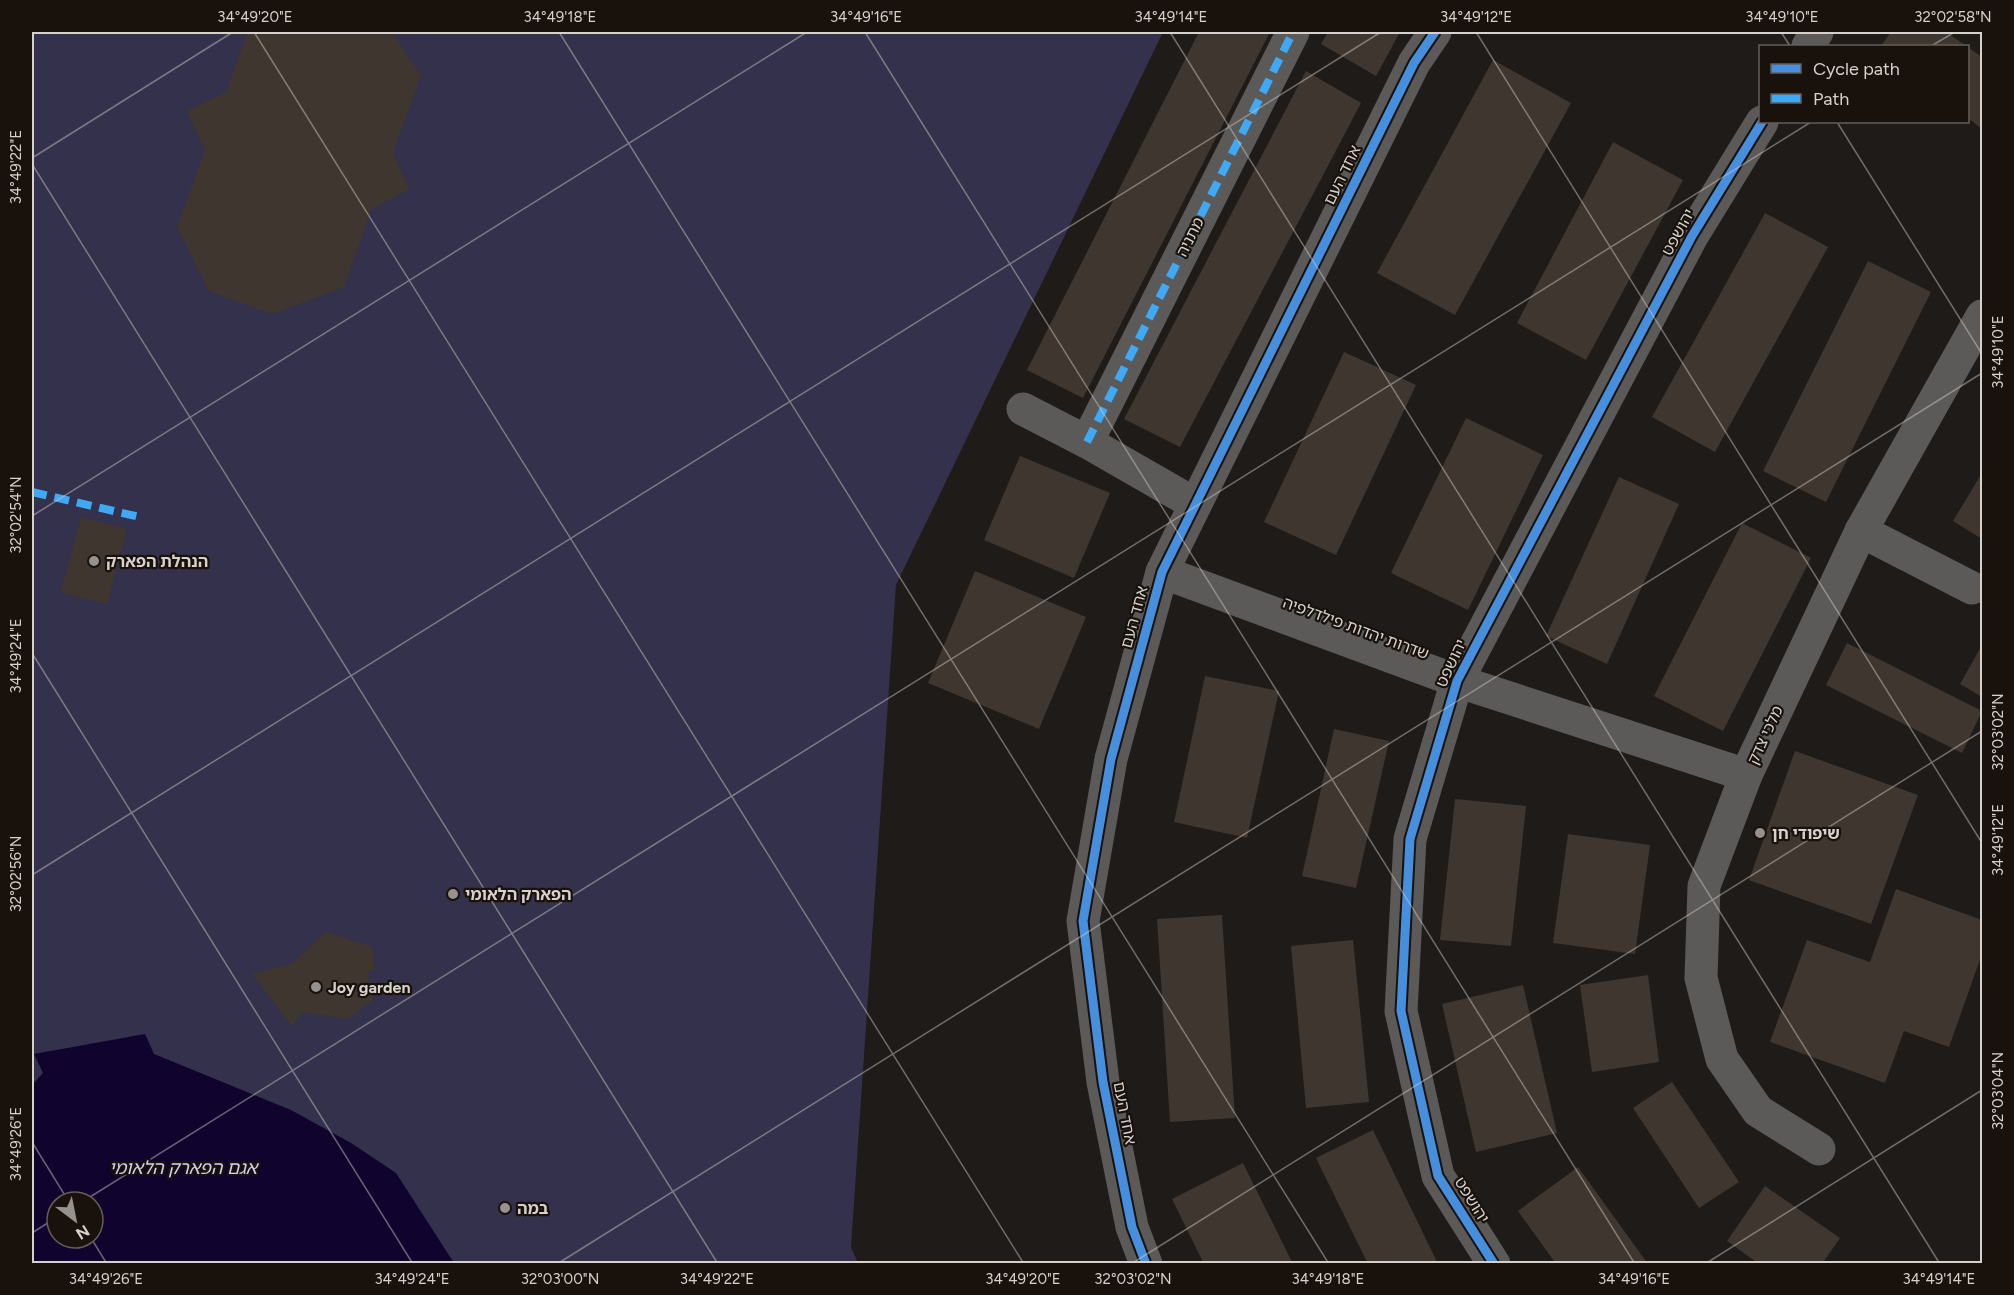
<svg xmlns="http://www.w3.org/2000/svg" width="2014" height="1295" font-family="Figtree,'Noto Sans Hebrew',sans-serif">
  <rect width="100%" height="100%" fill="#1e1b18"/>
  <path fill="#33314b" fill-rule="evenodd" d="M32,32H1163L896,585L851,1247L858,1263H32ZM57,1202H93V1238H57Z"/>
  <path fill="#10042f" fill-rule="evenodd" d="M145,1034L154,1054L291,1110L351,1143L396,1173L454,1263H32V1085L43,1073L34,1054ZM57,1202H93V1238H57Z"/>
  <g fill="#3f372f">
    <path d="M248,32H392L421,75L393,153L409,189L371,210L344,287L272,314L209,291L177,227L205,150L187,111L226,92Z"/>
    <path d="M1199,32H1270L1083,398L1027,370Z"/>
    <path d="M1328,32H1400L1376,76L1321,44Z"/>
    <path d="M1891,32H1946L1982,57V129L1968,118V46H1881Z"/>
    <path d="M1493,60L1571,103L1455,315L1377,273Z"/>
    <path d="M1306,71L1361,103L1180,447L1124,419Z"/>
    <path d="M1613,142L1683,180L1586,360L1517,323Z"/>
    <path d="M1765,213L1828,247L1715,452L1652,417Z"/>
    <path d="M1868,261L1931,292L1826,502L1763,471Z"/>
    <path d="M1344,352L1416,385L1336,555L1264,522Z"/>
    <path d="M1466,418L1543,455L1468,610L1391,573Z"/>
    <path d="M1020,456L1110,493L1074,578L984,540Z"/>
    <path d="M1982,473V539L1953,521Z"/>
    <path d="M1619,477L1679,504L1607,664L1546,636Z"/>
    <path d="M81,517L127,529L107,604L61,592Z"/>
    <path d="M1742,523L1811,558L1723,731L1654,696Z"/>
    <path d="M975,571L1086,617L1039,729L928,683Z"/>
    <path d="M1847,643L1982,711L1962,753L1826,685Z"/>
    <path d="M1982,645V697L1960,684Z"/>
    <path d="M1205,676L1279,691L1247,838L1174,822Z"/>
    <path d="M1334,729L1389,741L1356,888L1302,876Z"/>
    <path d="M1795,751L1918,795L1871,924L1749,880Z"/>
    <path d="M1455,799L1526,806L1511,946L1440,940Z"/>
    <path d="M1568,834L1650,845L1635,954L1553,943Z"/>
    <path d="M1896,889L1982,920V954L1949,1047L1904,1031L1885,1083L1770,1042L1807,940L1870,962Z"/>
    <path d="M1222,915L1235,1118L1170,1122L1157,919Z"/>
    <path d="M326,932L372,947L375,970L367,972L373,1000L348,1019L303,1012L292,1026L252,974L293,963Z"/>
    <path d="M1353,940L1369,1102L1306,1108L1291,946Z"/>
    <path d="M1648,975L1659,1062L1592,1072L1580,985Z"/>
    <path d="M1523,985L1557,1133L1476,1152L1442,1004Z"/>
    <path d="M1672,1082L1739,1182L1699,1208L1633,1108Z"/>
    <path d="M1373,1130L1438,1264H1368L1316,1158Z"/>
    <path d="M1243,1163L1293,1264H1204L1172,1199Z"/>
    <path d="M1578,1167L1648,1264H1556L1518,1211Z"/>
    <path d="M1765,1186L1840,1238L1822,1264H1759L1727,1241Z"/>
  </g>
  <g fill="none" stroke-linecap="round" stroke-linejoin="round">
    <g stroke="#5b5a59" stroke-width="33">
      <path d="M1808,46L1817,32"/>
      <path d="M1023,409L1087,442L1195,504"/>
      <path d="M1087,442L1293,32"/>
      <path d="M1861,531L1972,588"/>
      <path d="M1162,572L1457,681L1746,775"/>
      <path d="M1819,1149L1758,1111L1722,1059L1701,978L1704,886L1746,775L1861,531L1982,316"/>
      <path d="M1146,1264L1132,1227L1103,1082L1083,921L1111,759L1162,572L1414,63L1435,32"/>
      <path d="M1494,1264L1438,1176L1401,1011L1410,839L1457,681L1692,236L1762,122"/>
    </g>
    <g stroke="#3fa9f5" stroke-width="8" stroke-dasharray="15 8" stroke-linecap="butt">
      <path d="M1087,442L1293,32"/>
      <path d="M32,492L144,518"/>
    </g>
    <g stroke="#19110b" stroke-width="13">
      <g id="cycleway">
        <path d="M1146,1264L1132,1227L1103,1082L1083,921L1111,759L1162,572L1414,63L1435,32"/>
        <path d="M1494,1264L1438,1176L1401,1011L1410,839L1457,681L1692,236L1762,122"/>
      </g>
    </g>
    <use href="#cycleway" stroke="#468fdf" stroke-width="9"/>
  </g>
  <path fill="none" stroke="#d6d1cc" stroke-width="1.5" stroke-opacity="0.45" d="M254,32L1024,1264M559,32L1329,1264M865,32L1635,1264M1170,32L1940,1264M1476,32L1982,843M1781,32L1790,46M1931,46L1955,32M1837,122L1982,354M32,158L233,32M32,164L718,1264M32,516L807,32M32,653L413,1264M32,875L1381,32M32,1142L69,1202M82,1202L1811,122M32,1233L57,1217M91,1238L107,1264M557,1264L1982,373M1131,1264L1982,731M1705,1264L1982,1090"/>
  <g fill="#96918d" stroke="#19110b" stroke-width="2">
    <circle cx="94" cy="561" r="6"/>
    <circle cx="1760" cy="833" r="6"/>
    <circle cx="453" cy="894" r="6"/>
    <circle cx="316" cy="987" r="6"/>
    <circle cx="505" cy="1208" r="6"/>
  </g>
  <g text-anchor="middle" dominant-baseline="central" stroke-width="4.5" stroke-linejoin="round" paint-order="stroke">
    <g font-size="16" fill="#d6d1cc" stroke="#19110b">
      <text transform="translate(1342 175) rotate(-64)">אחד העם</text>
      <text transform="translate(1678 232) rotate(-61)">יהושפט</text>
      <text transform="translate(1190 237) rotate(-63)">מתניה</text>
      <text transform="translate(1134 617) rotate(-75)">אחד העם</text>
      <text transform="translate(1356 628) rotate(20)">שדרות יהדות פילדלפיה</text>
      <text transform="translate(1451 663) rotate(-65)">יהושפט</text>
      <text transform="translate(1765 735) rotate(-65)">מלכי צדק</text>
      <text transform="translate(1125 1113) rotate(79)">אחד העם</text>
      <text transform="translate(1472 1200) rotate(58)">יהושפט</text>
    </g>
    <g font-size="16" font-weight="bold" fill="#d6d1cc" stroke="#19110b" text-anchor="start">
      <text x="106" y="561">הנהלת הפארק</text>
      <text x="1772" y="833">שיפודי חן</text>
      <text x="465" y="894">הפארק הלאומי</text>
      <text x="328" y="987">Joy garden</text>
      <text x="517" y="1208">במה</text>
    </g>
    <g font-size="18" font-style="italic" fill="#d1d0f3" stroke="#19110b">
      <text x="183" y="1168">אגם הפארק הלאומי</text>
    </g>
  </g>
  <rect width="2014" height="1295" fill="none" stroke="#19110b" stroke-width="66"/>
  <rect x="1759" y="45" width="210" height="78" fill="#19110b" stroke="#655e58" stroke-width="1.5"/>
  <rect x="1771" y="64" width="30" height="9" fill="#468fdf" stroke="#655e58" stroke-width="1.5"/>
  <text x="1813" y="75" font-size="18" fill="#d6d1cc">Cycle path</text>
  <rect x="1771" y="94" width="30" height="9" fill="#3fa9f5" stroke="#655e58" stroke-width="1.5"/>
  <text x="1813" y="105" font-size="18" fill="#d6d1cc">Path</text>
  <g transform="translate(75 1220) rotate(148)"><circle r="28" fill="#19110b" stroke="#655e58" stroke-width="1.5"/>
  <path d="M0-4.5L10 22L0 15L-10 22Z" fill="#96918d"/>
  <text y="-9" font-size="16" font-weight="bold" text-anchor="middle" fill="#d6d1cc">N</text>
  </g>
  <rect x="33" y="33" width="1948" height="1229" fill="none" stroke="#d6d1cc" stroke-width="2"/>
  <g font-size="15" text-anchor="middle" fill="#d6d1cc">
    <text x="255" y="22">34°49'20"E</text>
    <text x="560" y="22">34°49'18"E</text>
    <text x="866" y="22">34°49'16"E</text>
    <text x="1171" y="22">34°49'14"E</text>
    <text x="1476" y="22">34°49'12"E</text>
    <text x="1782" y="22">34°49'10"E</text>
    <text x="1953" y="22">32°02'58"N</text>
    <text transform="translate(16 167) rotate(-90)" y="5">34°49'22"E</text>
    <text transform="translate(1998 352) rotate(-90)" y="5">34°49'10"E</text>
    <text transform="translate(16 515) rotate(-90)" y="5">32°02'54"N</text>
    <text transform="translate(16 656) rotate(-90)" y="5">34°49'24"E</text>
    <text transform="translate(1998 732) rotate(-90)" y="5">32°03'02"N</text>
    <text transform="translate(1998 840) rotate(-90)" y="5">34°49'12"E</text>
    <text transform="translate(16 874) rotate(-90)" y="5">32°02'56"N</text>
    <text transform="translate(1998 1091) rotate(-90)" y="5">32°03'04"N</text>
    <text transform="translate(16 1144) rotate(-90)" y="5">34°49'26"E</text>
    <text x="106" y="1284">34°49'26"E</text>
    <text x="412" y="1284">34°49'24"E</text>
    <text x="560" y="1284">32°03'00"N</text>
    <text x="717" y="1284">34°49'22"E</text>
    <text x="1023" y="1284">34°49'20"E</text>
    <text x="1133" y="1284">32°03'02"N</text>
    <text x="1328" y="1284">34°49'18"E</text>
    <text x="1634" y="1284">34°49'16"E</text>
    <text x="1939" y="1284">34°49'14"E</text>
  </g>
</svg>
